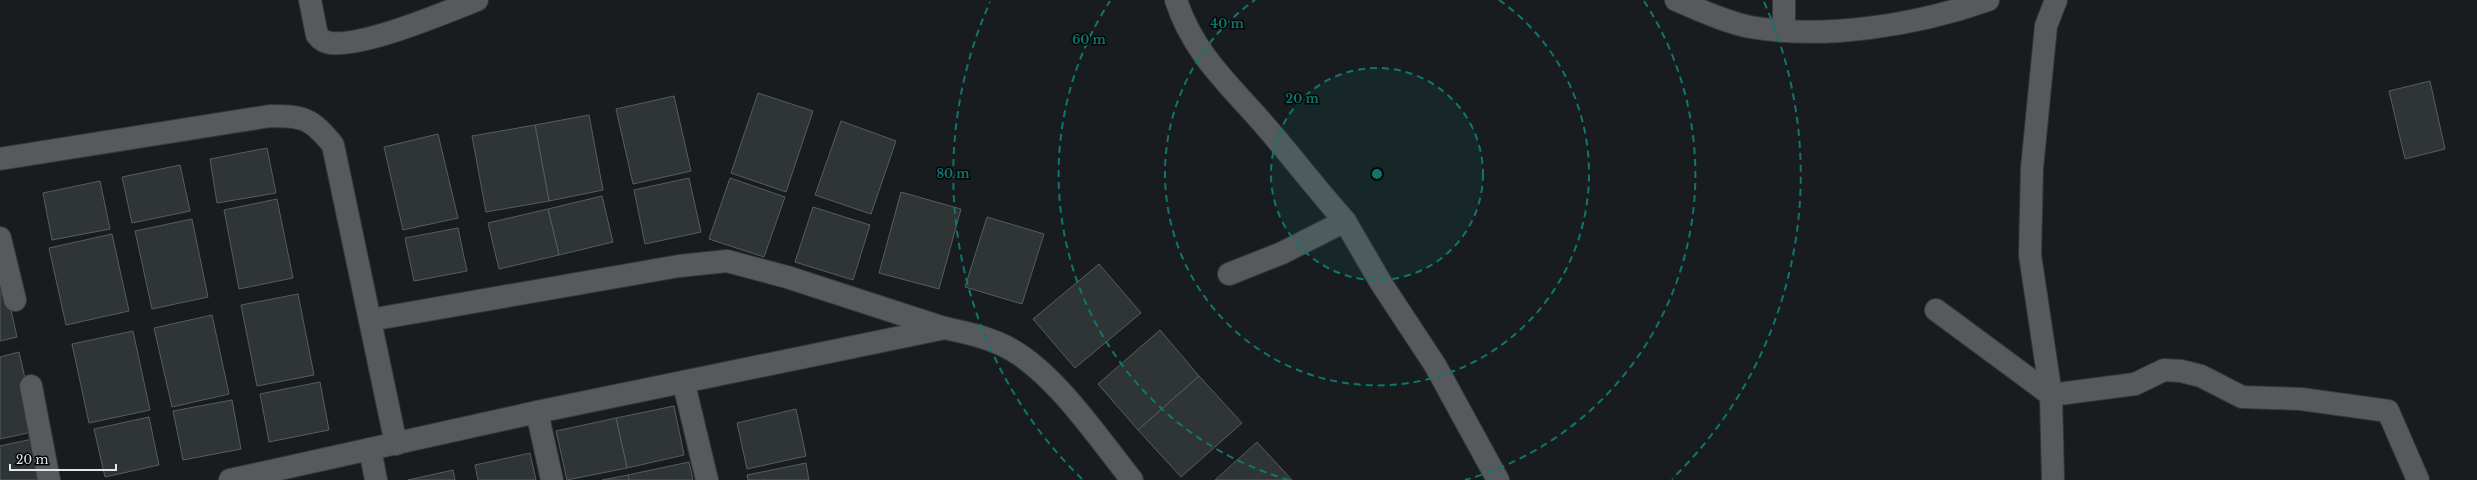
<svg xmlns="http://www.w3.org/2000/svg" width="2477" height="480" font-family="'Libre Baskerville',serif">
  <rect width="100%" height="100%" fill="#181c1e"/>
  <g fill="#2f3435" stroke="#575c5d">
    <path d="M2430,81L2445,149L2405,159L2389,91Z"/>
    <path d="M758,93L813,111L786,192L731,173Z"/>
    <path d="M674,96L691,171L633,184L616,109Z"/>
    <path d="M589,115L603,190L549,201L535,125Z"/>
    <path d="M841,121L896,141L871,214L815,195Z"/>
    <path d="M535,125L549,201L486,212L472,136Z"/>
    <path d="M438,134L458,218L403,230L384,147Z"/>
    <path d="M267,148L276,193L217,203L210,159Z"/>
    <path d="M180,165L190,211L132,223L122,177Z"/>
    <path d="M689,178L701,232L645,244L634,190Z"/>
    <path d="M730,178L785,197L764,257L709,239Z"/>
    <path d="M100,181L110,229L52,240L43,193Z"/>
    <path d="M901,192L961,209L939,289L879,273Z"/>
    <path d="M602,196L613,242L559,255L548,209Z"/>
    <path d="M277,199L293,278L239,289L224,210Z"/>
    <path d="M813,207L870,225L853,280L795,262Z"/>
    <path d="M548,209L559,255L499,269L488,223Z"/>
    <path d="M987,217L1044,234L1022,304L965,287Z"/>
    <path d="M192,219L208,297L152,309L135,231Z"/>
    <path d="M458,228L467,271L414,281L405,238Z"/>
    <path d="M112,234L129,311L66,325L49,248Z"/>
    <path d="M0,260L17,337L0,341Z"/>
    <path d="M1099,264L1141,313L1075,368L1033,319Z"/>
    <path d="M298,294L314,375L257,386L241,305Z"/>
    <path d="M212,315L229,394L172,407L154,328Z"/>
    <path d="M1160,330L1199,376L1138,430L1098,384Z"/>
    <path d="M133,331L150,410L89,423L72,344Z"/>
    <path d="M19,352L37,431L0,439V357Z"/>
    <path d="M1199,376L1242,423L1181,477L1138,430Z"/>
    <path d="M320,382L329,430L269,442L260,394Z"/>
    <path d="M232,400L241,449L183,460L173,411Z"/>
    <path d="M674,406L684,455L627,468L616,418Z"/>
    <path d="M796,409L806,456L747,469L737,423Z"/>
    <path d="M149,417L159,465L105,477L94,429Z"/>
    <path d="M616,418L627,468L567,480L556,431Z"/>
    <path d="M37,438L46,480H0V446Z"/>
    <path d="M1257,442L1292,480H1215Z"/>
    <path d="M530,453L536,480H478L475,465Z"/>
    <path d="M689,462L693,480H629L628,475Z"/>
    <path d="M806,463L809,480H748L747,475Z"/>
    <path d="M453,470L455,480H408Z"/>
    <path d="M628,475L629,480H602Z"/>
  </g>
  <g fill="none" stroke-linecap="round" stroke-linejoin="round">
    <g stroke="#36383a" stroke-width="24">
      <g id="minor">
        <path d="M310,0L317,35C320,39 324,42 330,43C364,47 444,13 477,0"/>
        <path d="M1176,0C1193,54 1231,86 1267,128C1293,158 1318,191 1345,221"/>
        <path d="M1676,0C1700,10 1725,22 1750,27C1825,40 1917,25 1988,0"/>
        <path d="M1784,31V0"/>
        <path d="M0,159L270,116C304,116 311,118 333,145L396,444"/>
        <path d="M0,238L15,300"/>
        <path d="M1229,274L1282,253L1345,221L1381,283L1435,365L1498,480"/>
        <path d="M1936,310L2051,395"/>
        <path d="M370,320L679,266L727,261L787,277L944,328"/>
        <path d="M684,384L707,480"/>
        <path d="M31,386L49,480"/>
        <path d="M2051,395L2030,255L2032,168L2046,26L2056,0"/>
        <path d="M537,412L552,480"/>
        <path d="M370,449L376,480"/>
        <path d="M230,480L537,412L945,328C968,333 992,338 1012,350C1057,376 1099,439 1132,480"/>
        <path d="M2053,480L2051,395L2135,384L2164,370L2181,371L2201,376L2242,397L2301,399L2388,411L2418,480"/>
      </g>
    </g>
    <use href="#minor" stroke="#565a5d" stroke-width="22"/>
  </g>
  <circle cx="1377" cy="174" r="106" fill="#0f766e" fill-opacity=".12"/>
  <g fill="none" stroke="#0f766e" stroke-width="2" stroke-dasharray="7 5">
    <circle cx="1377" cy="174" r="106"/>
    <path d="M1499 0A212 212 0 1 1 1255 0"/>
    <path d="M1289 480A318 318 0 0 1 1110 1M1644 1A318 318 0 0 1 1465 480"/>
    <path d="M1082 479A424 424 0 0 1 990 2M1764 2A424 424 0 0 1 1672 479"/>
  </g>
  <circle cx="1377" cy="174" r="6" fill="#0f766e" stroke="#050607" stroke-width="2"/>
  <g font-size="12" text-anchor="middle" font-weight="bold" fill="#0f766e" stroke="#050607" stroke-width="3" stroke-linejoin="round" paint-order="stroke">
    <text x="1227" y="28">40 m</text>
    <text x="1089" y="44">60 m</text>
    <text x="1302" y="103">20 m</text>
    <text x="953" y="178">80 m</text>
  </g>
  <path d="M10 464v6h106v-6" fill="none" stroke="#e5e8e9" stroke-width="2"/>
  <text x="16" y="464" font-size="12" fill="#e5e8e9" stroke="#050607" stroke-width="3" paint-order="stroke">20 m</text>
</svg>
